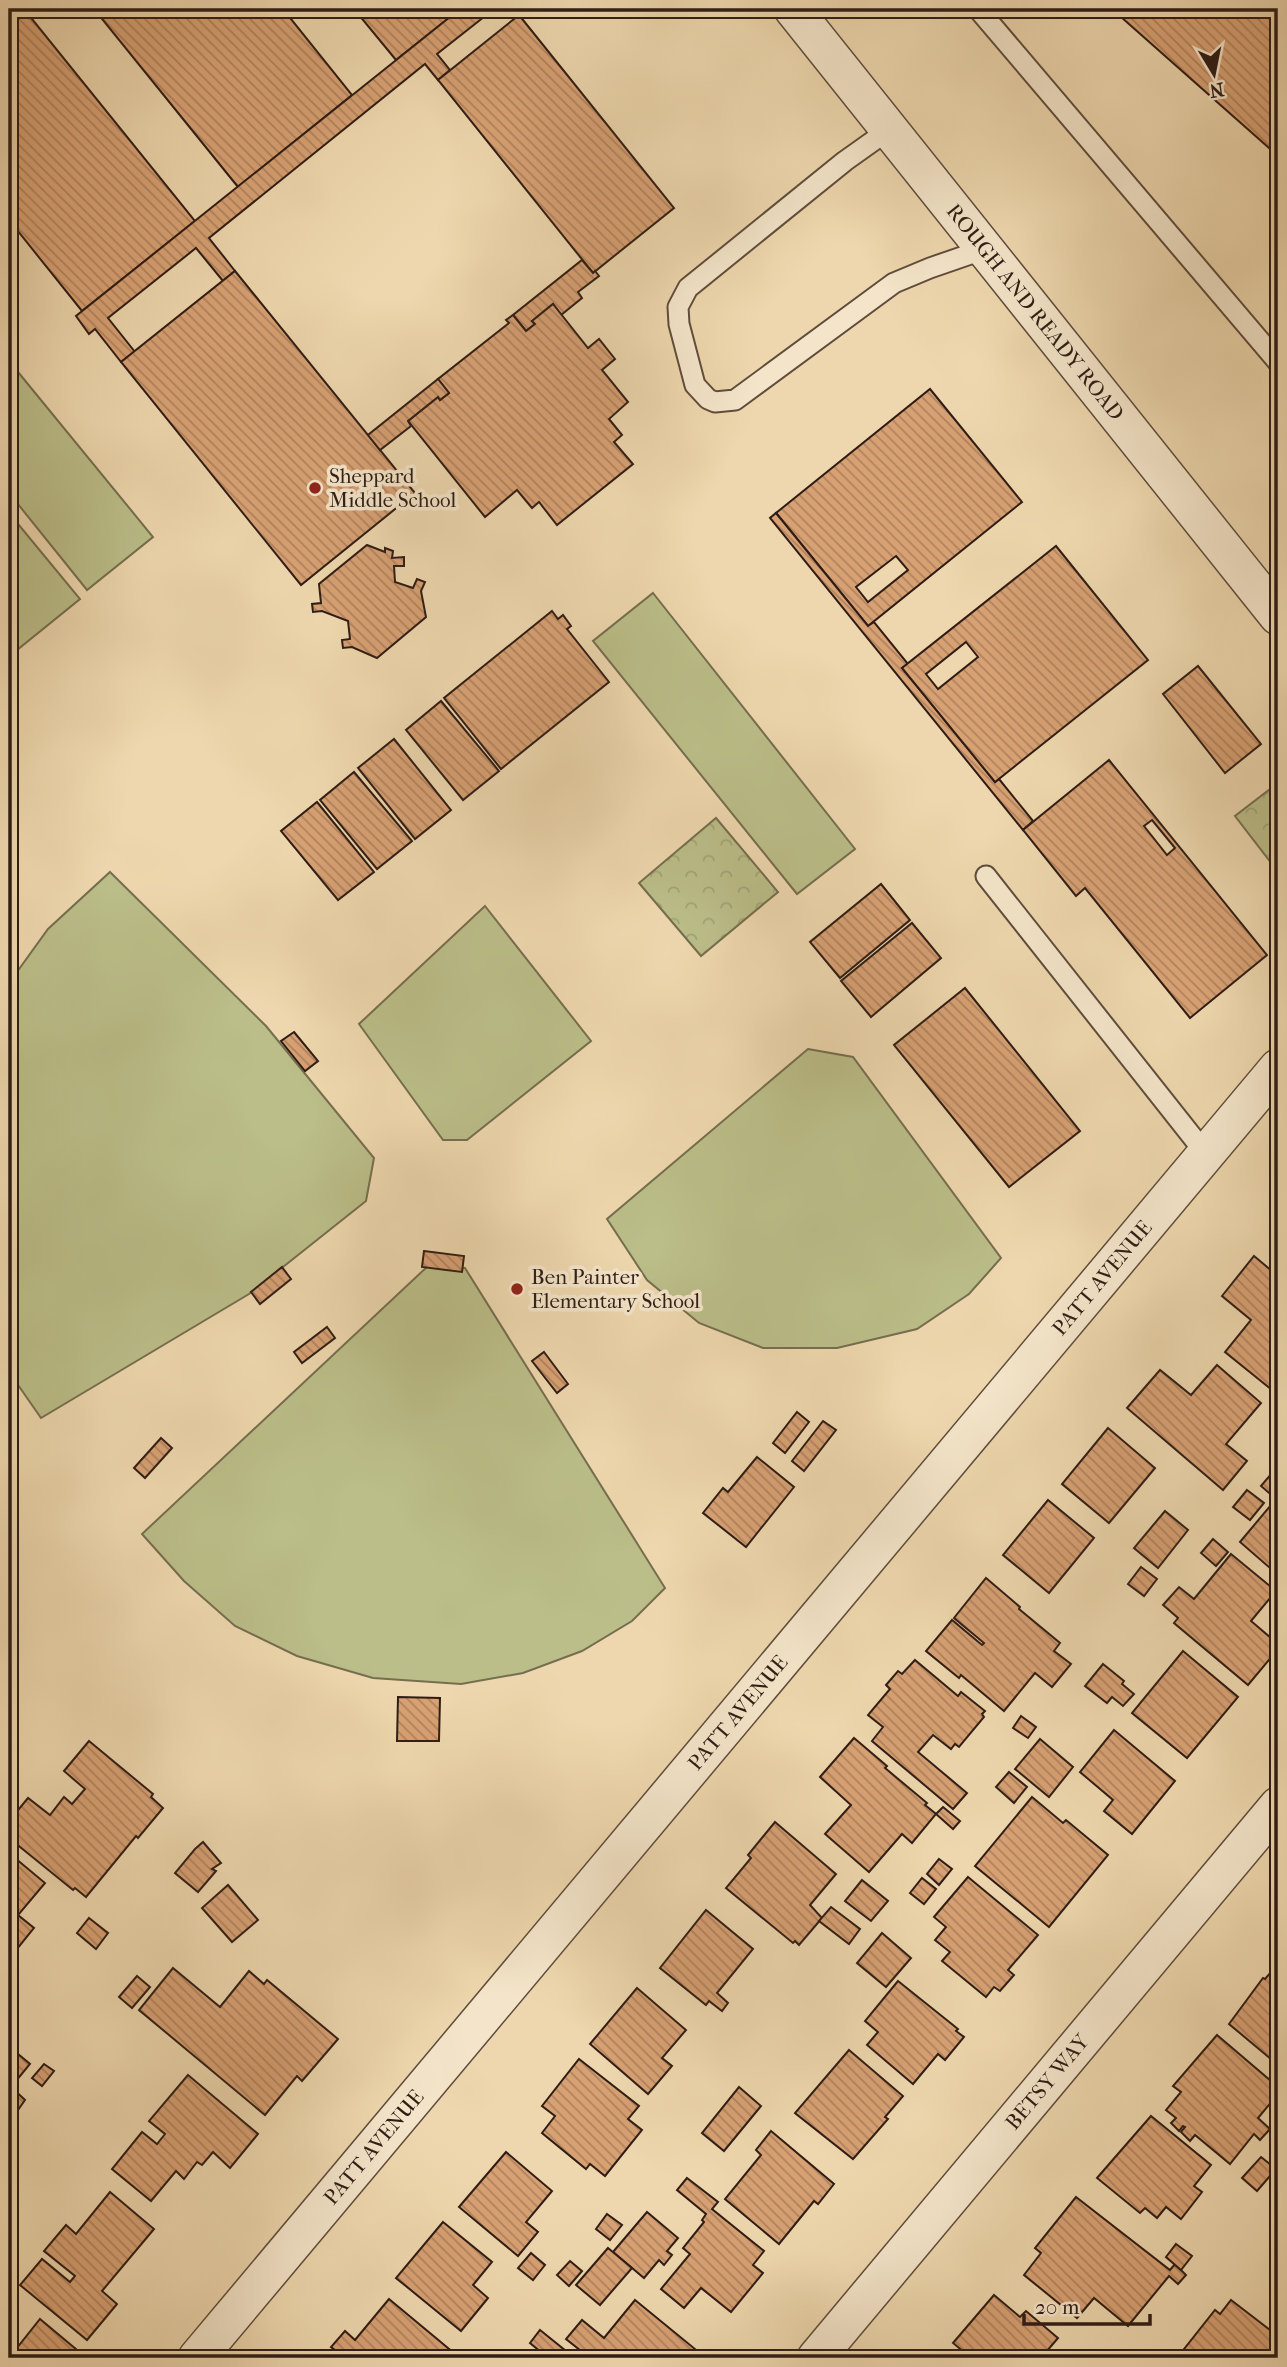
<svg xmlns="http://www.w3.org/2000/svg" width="1287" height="2367" font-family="'IM FELL French Canon',serif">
  <defs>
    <pattern id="park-crowns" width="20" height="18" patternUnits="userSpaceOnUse" patternTransform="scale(1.75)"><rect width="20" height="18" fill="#bbbe89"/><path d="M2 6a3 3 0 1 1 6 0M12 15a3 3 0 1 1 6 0" fill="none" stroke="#a1a375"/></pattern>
    <pattern id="building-back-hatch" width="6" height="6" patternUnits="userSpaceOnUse" patternTransform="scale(1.75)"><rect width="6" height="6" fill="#d8a174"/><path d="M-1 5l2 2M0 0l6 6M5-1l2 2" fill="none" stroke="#b0835e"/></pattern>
  </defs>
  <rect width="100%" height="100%" fill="#eed7ae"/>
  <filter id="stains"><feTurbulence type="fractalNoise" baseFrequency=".00286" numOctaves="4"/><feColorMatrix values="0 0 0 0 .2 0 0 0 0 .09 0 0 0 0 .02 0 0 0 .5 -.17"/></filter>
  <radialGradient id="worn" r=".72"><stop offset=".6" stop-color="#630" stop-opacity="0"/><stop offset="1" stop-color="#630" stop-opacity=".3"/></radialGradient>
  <g fill="url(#park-crowns)" stroke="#756e4f" stroke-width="2">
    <path d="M1278,783V872L1235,816Z"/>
    <path d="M716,818L778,892L701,956L639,883Z"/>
  </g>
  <g fill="#bbbe89" stroke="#756e4f" stroke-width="2">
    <path d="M9,361L153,537L87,590L9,493Z"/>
    <path d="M9,513L80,599L17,650L9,640Z"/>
    <path d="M653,593L855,849L797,894L593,641Z"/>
    <path d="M110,872L266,1026L374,1158L366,1201L249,1294L41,1418L9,1372V983L48,929Z"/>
    <path d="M485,906L591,1041L467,1140H443L359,1024Z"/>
    <path d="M808,1049L853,1057L1001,1258L969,1294L917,1329L837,1348H763L699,1323L647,1280L607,1219Z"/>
    <path d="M429,1265L465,1268L665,1588L632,1621L582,1651L523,1673L461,1684L373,1678L297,1656L235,1626L184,1581L142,1534Z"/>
  </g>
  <g fill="url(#building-back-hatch)" stroke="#2f1d15" stroke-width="2" fill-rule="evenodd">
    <path d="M9,9H24L195,221L82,311L9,220Z"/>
    <path d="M94,9H283L352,95L238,187Z"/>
    <path d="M354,9H460L396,60Z"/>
    <path d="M460,9H494L437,54L450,70L438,80L425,64L209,238L235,271L223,281L196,248L108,318L135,352L121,362L95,329L89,334L76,316Z"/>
    <path d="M1112,9H1278V156Z"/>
    <path d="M519,15L674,208L593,273L438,80Z"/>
    <path d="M582,260L593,273L595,271L599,276L578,292L582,298L561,315L553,304L532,321L535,324L526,331L513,315Z"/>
    <path d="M235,271L415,493L301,585L121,362Z"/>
    <path d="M553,304L588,348L599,339L615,359L602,370L628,402L609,419L622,435L614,442L633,464L557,525L539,502L532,508L517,490L485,517L408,421L438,397L440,400L449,393L438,379L509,323L506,320L513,315L526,331L535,324L532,321Z"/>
    <path d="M438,379L449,393L440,400L438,397L408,421L411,426L380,450L368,435Z"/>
    <path d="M930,389L1022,502L868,626L776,513ZM896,556L908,570L868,602L856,587Z"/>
    <path d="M776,513L868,626L874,622L908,664L902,668L995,782L999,779L1033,821L1023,830L770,518Z"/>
    <path d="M367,545L385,552V548L393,551L392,558L404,557V566H394L395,582L413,588L417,579L425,582L421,591L426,617L377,658L352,647L343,648L342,640L350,639L348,621L322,611L313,612L312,604L321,603L319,584Z"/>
    <path d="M1056,546L1148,660L995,782L902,668ZM966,642L978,657L938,689L926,674Z"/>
    <path d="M552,611L558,619L563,615L571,626L567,629L609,682L501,769L444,698Z"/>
    <path d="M1198,666L1261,744L1225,773L1163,694Z"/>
    <path d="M441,701L499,771L463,800L406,730Z"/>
    <path d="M394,739L451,810L415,839L358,768Z"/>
    <path d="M1109,760L1267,955L1190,1018L1085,888L1076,896L1023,830ZM1152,820L1175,848L1167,855L1144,826Z"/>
    <path d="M354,772L412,841L377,869L320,800Z"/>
    <path d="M317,802L374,872L338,900L281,831Z"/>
    <path d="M881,884L910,920L840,978L810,942Z"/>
    <path d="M912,923L941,958L871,1017L841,981Z"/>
    <path d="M965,988L1080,1131L1009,1187L894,1045Z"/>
    <path d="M294,1032L318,1061L305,1071L281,1041Z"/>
    <path d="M424,1251L464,1256L462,1272L422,1267Z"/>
    <path d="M1254,1256L1278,1276V1382L1272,1390L1225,1352L1251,1320L1222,1296Z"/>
    <path d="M282,1267L291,1279L260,1304L251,1292Z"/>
    <path d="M327,1327L335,1338L302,1363L294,1352Z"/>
    <path d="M544,1352L568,1384L557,1393L532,1361Z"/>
    <path d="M1217,1365L1261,1403L1226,1444L1247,1461L1223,1490L1127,1408L1160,1370L1191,1395Z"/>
    <path d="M797,1412L809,1422L785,1453L773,1443Z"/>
    <path d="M823,1421L836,1430L804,1471L792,1461Z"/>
    <path d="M1108,1428L1155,1468L1109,1523L1062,1484Z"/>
    <path d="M161,1438L172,1448L145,1478L134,1468Z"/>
    <path d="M757,1457L794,1487L746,1547L703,1513L723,1488L728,1492Z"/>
    <path d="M1278,1466V1575L1240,1542L1276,1499L1261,1486Z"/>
    <path d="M1247,1490L1264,1503L1250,1520L1233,1507Z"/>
    <path d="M1048,1500L1094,1538L1049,1593L1003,1555Z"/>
    <path d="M1165,1511L1188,1530L1158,1568L1134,1548Z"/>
    <path d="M1213,1539L1228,1552L1216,1566L1201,1553Z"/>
    <path d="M1231,1554L1276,1591L1251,1621L1278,1644V1649L1248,1685L1174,1623L1178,1618L1163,1605L1179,1587L1194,1599Z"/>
    <path d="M1141,1567L1157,1579L1144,1596L1128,1584Z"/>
    <path d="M986,1578L1020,1607L1019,1609L1060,1643L1054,1651L1071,1664L1052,1687L1035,1673L1004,1711L961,1675L959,1678L926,1651L952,1620L982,1645L984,1643L954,1618Z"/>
    <path d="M1183,1651L1238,1697L1187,1758L1132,1713Z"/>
    <path d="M915,1660L958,1696L961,1692L985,1711L982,1714L984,1717L959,1747L955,1744L951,1749L933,1735L918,1752L967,1793L953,1809L872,1741L883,1727L868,1715L890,1689L886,1685L898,1671L902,1674Z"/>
    <path d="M1103,1664L1124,1681L1122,1684L1134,1694L1123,1706L1112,1697L1107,1703L1085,1686Z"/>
    <path d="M398,1697L440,1698L439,1741H397Z"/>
    <path d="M1021,1716L1036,1727L1028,1738L1013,1728Z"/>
    <path d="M1114,1730L1175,1781L1132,1834L1104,1811L1113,1800L1080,1772Z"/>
    <path d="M854,1738L887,1766L885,1768L927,1803L925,1805L936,1814L912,1843L902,1834L869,1872L825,1834L851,1805L820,1777Z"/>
    <path d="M1040,1739L1073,1767L1049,1797L1015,1769Z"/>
    <path d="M89,1741L153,1794L151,1797L163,1808L138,1838L136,1836L86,1897L75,1888L73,1890L9,1838V1821L28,1798L50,1815L64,1797L72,1804L85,1789L64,1771Z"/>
    <path d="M1009,1772L1027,1787L1014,1803L996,1787Z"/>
    <path d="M1032,1797L1063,1823L1066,1820L1108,1855L1049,1927L975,1866Z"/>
    <path d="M943,1807L960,1821L953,1829L936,1814Z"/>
    <path d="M775,1822L836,1874L810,1905L822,1918L799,1945L795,1941L793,1943L726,1888L751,1858L748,1855Z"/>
    <path d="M203,1842L221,1863L212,1869L216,1871L198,1892L175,1873L195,1849Z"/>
    <path d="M9,1853L45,1883L18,1915L34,1928L9,1959Z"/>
    <path d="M939,1859L952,1869L939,1885L927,1874Z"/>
    <path d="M968,1877L1038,1935L1008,1970L1014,1975L1000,1991L994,1987L986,1997L942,1961L950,1952L935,1940L946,1927L934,1917Z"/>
    <path d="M922,1878L936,1889L924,1904L910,1893Z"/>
    <path d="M862,1880L888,1901L871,1921L845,1901Z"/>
    <path d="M228,1885L258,1920L232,1942L202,1908Z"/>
    <path d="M831,1907L860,1929L849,1944L819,1921Z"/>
    <path d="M706,1910L753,1949L717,1993L728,2003L722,2011L709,2001L706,2005L660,1968Z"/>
    <path d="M89,1918L108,1933L96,1949L77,1933Z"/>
    <path d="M882,1933L911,1958L886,1987L857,1963Z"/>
    <path d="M1278,1964V2065L1229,2024L1263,1978L1265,1979Z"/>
    <path d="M173,1968L220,2007L249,1971L264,1984L267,1980L338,2039L302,2081L297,2076L265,2115L139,2010Z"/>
    <path d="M137,1976L150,1987L132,2008L119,1997Z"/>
    <path d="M898,1981L958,2029L956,2031L964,2037L945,2060L938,2054L913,2084L867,2045L878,2032L865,2021Z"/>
    <path d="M637,1988L686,2030L662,2058L672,2066L648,2094L590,2044Z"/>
    <path d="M1217,2035L1278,2087V2094L1258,2118L1270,2129L1260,2140L1254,2134L1230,2164L1195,2135L1190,2141L1181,2132L1185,2127L1183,2126L1179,2131L1171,2123L1176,2118L1166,2110L1181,2092L1173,2086Z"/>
    <path d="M12,2049L30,2064L11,2087L25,2100L9,2123V2053Z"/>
    <path d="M849,2050L903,2096L885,2117L888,2119L853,2159L795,2113Z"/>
    <path d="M579,2059L639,2106L628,2119L642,2130L605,2176L590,2164L586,2169L542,2133L555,2116L542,2106Z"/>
    <path d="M44,2064L54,2071L42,2086L32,2078Z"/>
    <path d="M188,2075L258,2134L230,2168L213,2152L202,2165L197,2162L184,2179L176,2171L151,2201L112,2169L142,2132L157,2144L165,2134L149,2121Z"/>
    <path d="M739,2087L761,2106L724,2151L702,2133Z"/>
    <path d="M1151,2116L1211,2165L1194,2186L1202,2192L1181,2219L1166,2207L1157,2218L1145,2208L1140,2213L1097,2178Z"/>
    <path d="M771,2131L834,2184L818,2204L814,2201L779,2244L725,2199L761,2155L756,2150Z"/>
    <path d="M506,2152L552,2191L526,2222L538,2232L518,2256L459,2207Z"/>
    <path d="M1261,2157L1276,2169L1257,2191L1242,2178Z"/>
    <path d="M687,2178L718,2202L712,2209L764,2251L753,2265L763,2273L731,2312L701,2288L684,2308L661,2289L690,2254L683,2248L704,2222L702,2220L706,2214L677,2190Z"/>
    <path d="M110,2192L154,2229L102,2291L117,2304L87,2340L20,2285L42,2259L70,2282L75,2276L44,2251L66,2225L76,2234Z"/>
    <path d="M1076,2197L1170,2270L1175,2264L1186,2275L1178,2284L1169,2276L1128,2326L1094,2298L1077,2318L1024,2275L1041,2253L1035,2248Z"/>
    <path d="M647,2212L678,2238L667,2251L672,2255L664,2265L659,2260L644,2278L613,2252Z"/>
    <path d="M607,2214L622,2225L610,2240L596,2229Z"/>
    <path d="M443,2222L492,2262L473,2285L488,2298L461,2331L396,2278Z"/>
    <path d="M1176,2244L1192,2256L1181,2270L1166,2257Z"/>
    <path d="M608,2248L632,2268L600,2305L576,2285Z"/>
    <path d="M531,2253L545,2265L533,2280L518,2268Z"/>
    <path d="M570,2261L582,2271L569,2286L557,2275Z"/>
    <path d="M994,2295L1020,2317L1026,2311L1058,2338L1041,2358H971L953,2343Z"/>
    <path d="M389,2299L460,2358H463H337L340,2354L331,2347L345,2331L355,2340Z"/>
    <path d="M635,2300L695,2349L687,2358H590L566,2339L582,2320L604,2338Z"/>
    <path d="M1231,2300L1278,2336V2358H1177L1215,2310L1220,2314Z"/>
    <path d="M40,2319L77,2350L71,2358H9Z"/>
    <path d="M540,2330L566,2351L561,2358H546L547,2357L530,2343Z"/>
  </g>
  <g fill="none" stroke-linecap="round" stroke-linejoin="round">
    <g stroke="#5f4c3b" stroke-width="23">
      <g id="lane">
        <path d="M978,9L1278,362"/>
        <path d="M890,129L845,161L688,288L678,307L679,324L695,385L708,399L715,402L735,400L894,283L930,268L985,249"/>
        <path d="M986,876L1206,1154"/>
      </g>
    </g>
    <g stroke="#5f4c3b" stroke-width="40">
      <g id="street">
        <path id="s1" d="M793,9L1278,616"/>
        <path id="s2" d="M197,2358L1278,1068"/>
        <path id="s3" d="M816,2358L1278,1806"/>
      </g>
    </g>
    <use href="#lane" stroke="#f4e5ca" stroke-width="19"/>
    <use href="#street" stroke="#f4e5ca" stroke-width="37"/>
  </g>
  <g fill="#8f2418" stroke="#f4e5ca" stroke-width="2.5">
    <circle cx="315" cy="488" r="7"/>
    <circle cx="517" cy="1289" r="7"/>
  </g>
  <g text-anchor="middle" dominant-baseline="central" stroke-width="7" stroke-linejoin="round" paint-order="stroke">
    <g font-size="21" fill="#2f1d15" stroke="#f4e5ca">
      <text stroke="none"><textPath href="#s1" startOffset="388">ROUGH AND READY ROAD</textPath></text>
      <text stroke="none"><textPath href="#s2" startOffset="1409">PATT AVENUE</textPath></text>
      <text stroke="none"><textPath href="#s2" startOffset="842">PATT AVENUE</textPath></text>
      <text stroke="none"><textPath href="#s3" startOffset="360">BETSY WAY</textPath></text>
      <text stroke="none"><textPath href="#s2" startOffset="275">PATT AVENUE</textPath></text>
    </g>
    <g font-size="21" fill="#2f1d15" stroke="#f4e5ca" text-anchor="start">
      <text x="329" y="476">Sheppard<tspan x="329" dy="24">Middle School</tspan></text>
      <text x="531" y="1277">Ben Painter<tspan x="531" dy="24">Elementary School</tspan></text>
    </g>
  </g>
  <rect width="1287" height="2367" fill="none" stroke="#eed7ae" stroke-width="35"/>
  <rect x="10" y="10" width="1266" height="2346" fill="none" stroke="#2f1d15" stroke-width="3.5"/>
  <rect x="18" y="18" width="1252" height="2332" fill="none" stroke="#2f1d15" stroke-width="2"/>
  <g transform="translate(1214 74) rotate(170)" stroke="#f4e5ca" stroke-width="5" paint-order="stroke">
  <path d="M0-5L12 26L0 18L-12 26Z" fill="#2f1d15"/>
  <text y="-10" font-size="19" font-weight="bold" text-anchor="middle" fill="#2f1d15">N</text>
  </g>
  <path d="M1024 2314v10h126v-10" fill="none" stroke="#2f1d15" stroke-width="3.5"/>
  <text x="1035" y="2314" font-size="21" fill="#2f1d15" stroke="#f4e5ca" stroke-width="5" paint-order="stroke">20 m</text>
  <rect width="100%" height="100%" filter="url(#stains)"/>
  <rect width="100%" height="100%" fill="url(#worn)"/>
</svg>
